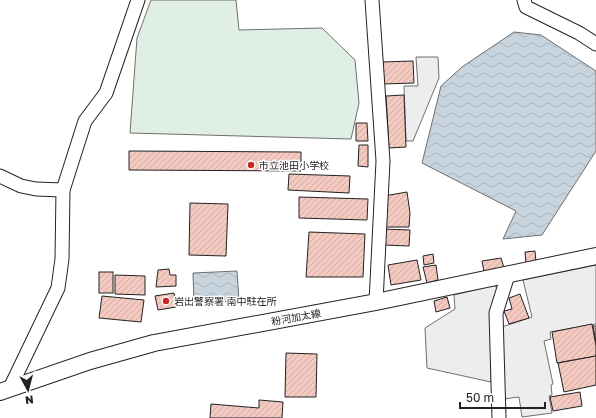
<svg xmlns="http://www.w3.org/2000/svg" width="596" height="418" font-family="'Golos Text','Noto Sans JP',sans-serif">
  <defs>
    <pattern id="water-waves" width="16" height="10" patternUnits="userSpaceOnUse"><rect width="16" height="10" fill="#c7d3dd"/><path d="M0 5q4-4 8 0t8 0" fill="none" stroke="#abb5bd"/></pattern>
    <pattern id="building-hatch" width="6" height="6" patternUnits="userSpaceOnUse"><rect width="6" height="6" fill="#f3c9c0"/><path d="M-1 1l2-2M0 6l6-6M5 7l2-2" fill="none" stroke="#d0aca5"/></pattern>
  </defs>
  <rect width="100%" height="100%" fill="#fff"/>
  <path fill="#e0efe3" stroke="#6f6f6f" d="M151,0H236L239,30L322,28L355,60L359,103L351,139L130,133L137,38Z"/>
  <g fill="#ededed" stroke="#6f6f6f">
    <path d="M416,57H438L439,78L413,141H406L404,86H418Z"/>
    <path d="M596,265V324L550,332L551,339L544,341L553,384L551,385L552,395L549,396L552,413L522,417L519,397L504,399L502,327L532,317L523,280Z"/>
    <path d="M495,285L499,293L491,337V382L427,368L425,328L455,309L454,295Z"/>
  </g>
  <g fill="url(#water-waves)" stroke="#6f6f6f">
    <path d="M514,32L541,35L596,71V151L542,235L503,239L516,211L422,163L441,86L462,67Z"/>
    <path d="M237,271L239,301L194,303L193,273Z"/>
  </g>
  <g fill="url(#building-hatch)" stroke="#222">
    <path d="M413,61L414,83L383,84L382,62Z"/>
    <path d="M404,95L406,147L389,148L386,96Z"/>
    <path d="M356,123H367L368,141H356Z"/>
    <path d="M359,145H368V167L358,166Z"/>
    <path d="M129,151L301,152V171L129,170Z"/>
    <path d="M289,174L350,176L349,193L288,190Z"/>
    <path d="M407,192L410,213L409,227H382L384,196Z"/>
    <path d="M299,197L368,199L367,220L299,218Z"/>
    <path d="M190,203L228,204L226,256L189,255Z"/>
    <path d="M383,229L410,230L409,246L383,245Z"/>
    <path d="M309,232L365,234L363,277H306Z"/>
    <path d="M535,251L536,262L526,263L525,252Z"/>
    <path d="M433,254L434,263L424,265L423,256Z"/>
    <path d="M501,258L504,268L484,272L482,261Z"/>
    <path d="M417,260L421,280L391,285L388,265Z"/>
    <path d="M436,265L438,280L427,283L423,267Z"/>
    <path d="M169,269L170,275H176V286L156,287L158,270Z"/>
    <rect x="99" y="272" width="14" height="21"/>
    <path d="M115,275L145,276V295L115,294Z"/>
    <path d="M174,293L176,307L158,310L155,296Z"/>
    <path d="M520,294L529,318L509,324L504,311L512,309L509,298Z"/>
    <path d="M102,296L144,300L141,322L99,318Z"/>
    <path d="M447,297L450,308L436,312L434,301Z"/>
    <path d="M592,324L596,346V356L557,363L552,332Z"/>
    <path d="M593,326H596V342Z"/>
    <path d="M286,353L317,354L316,397H285Z"/>
    <path d="M596,356V385L564,392L558,363Z"/>
    <path d="M580,392L582,406L553,411L550,397Z"/>
    <path d="M259,400L283,402L282,418H210L211,404L259,408Z"/>
  </g>
  <g fill="none" stroke-linecap="round" stroke-linejoin="round">
    <g stroke="#222" stroke-width="15">
      <g id="minor">
        <path d="M372,0L383,161L376,302"/>
        <path d="M524,0L526,7L579,33L596,44"/>
        <path d="M0,176L21,186L36,189L63,190"/>
        <path d="M10,388L58,288L62,259L63,190L85,121L106,93L138,0"/>
        <path d="M499,418L496,313L508,275"/>
      </g>
    </g>
    <g stroke="#222" stroke-width="18">
      <path id="major" d="M0,392L90,361L154,343L376,302L596,256"/>
    </g>
    <use href="#minor" stroke="#fff" stroke-width="13"/>
    <use href="#major" stroke="#fff" stroke-width="16"/>
  </g>
  <g fill="#c62828" stroke="#fff" stroke-width="1.5">
    <circle cx="251" cy="165" r="4"/>
    <circle cx="166" cy="301" r="4"/>
  </g>
  <g text-anchor="middle" dominant-baseline="central" stroke-width="3" stroke-linejoin="round" paint-order="stroke">
    <g font-size="10" fill="#222" stroke="#fff" text-anchor="start">
      <text x="259" y="165">市立池田小学校</text>
      <text x="174" y="301">岩出警察署 南中駐在所</text>
    </g>
    <g font-size="10" fill="#222" stroke="#fff">
      <text transform="translate(296 317) rotate(-10)">粉河加太線</text>
    </g>
  </g>
  <g transform="translate(28 390) rotate(173)" stroke="#ffffff" stroke-width="3" paint-order="stroke">
  <path d="M0-3L7 15L0 10L-7 15Z" fill="#222222"/>
  <text y="-6" font-size="11" font-weight="bold" text-anchor="middle" fill="#222222">N</text>
  </g>
  <path d="M460 402v6h85v-6" fill="none" stroke="#222222" stroke-width="2"/>
  <text x="466" y="402" font-size="12" fill="#222222" stroke="#ffffff" stroke-width="3" paint-order="stroke">50 m</text>
</svg>
